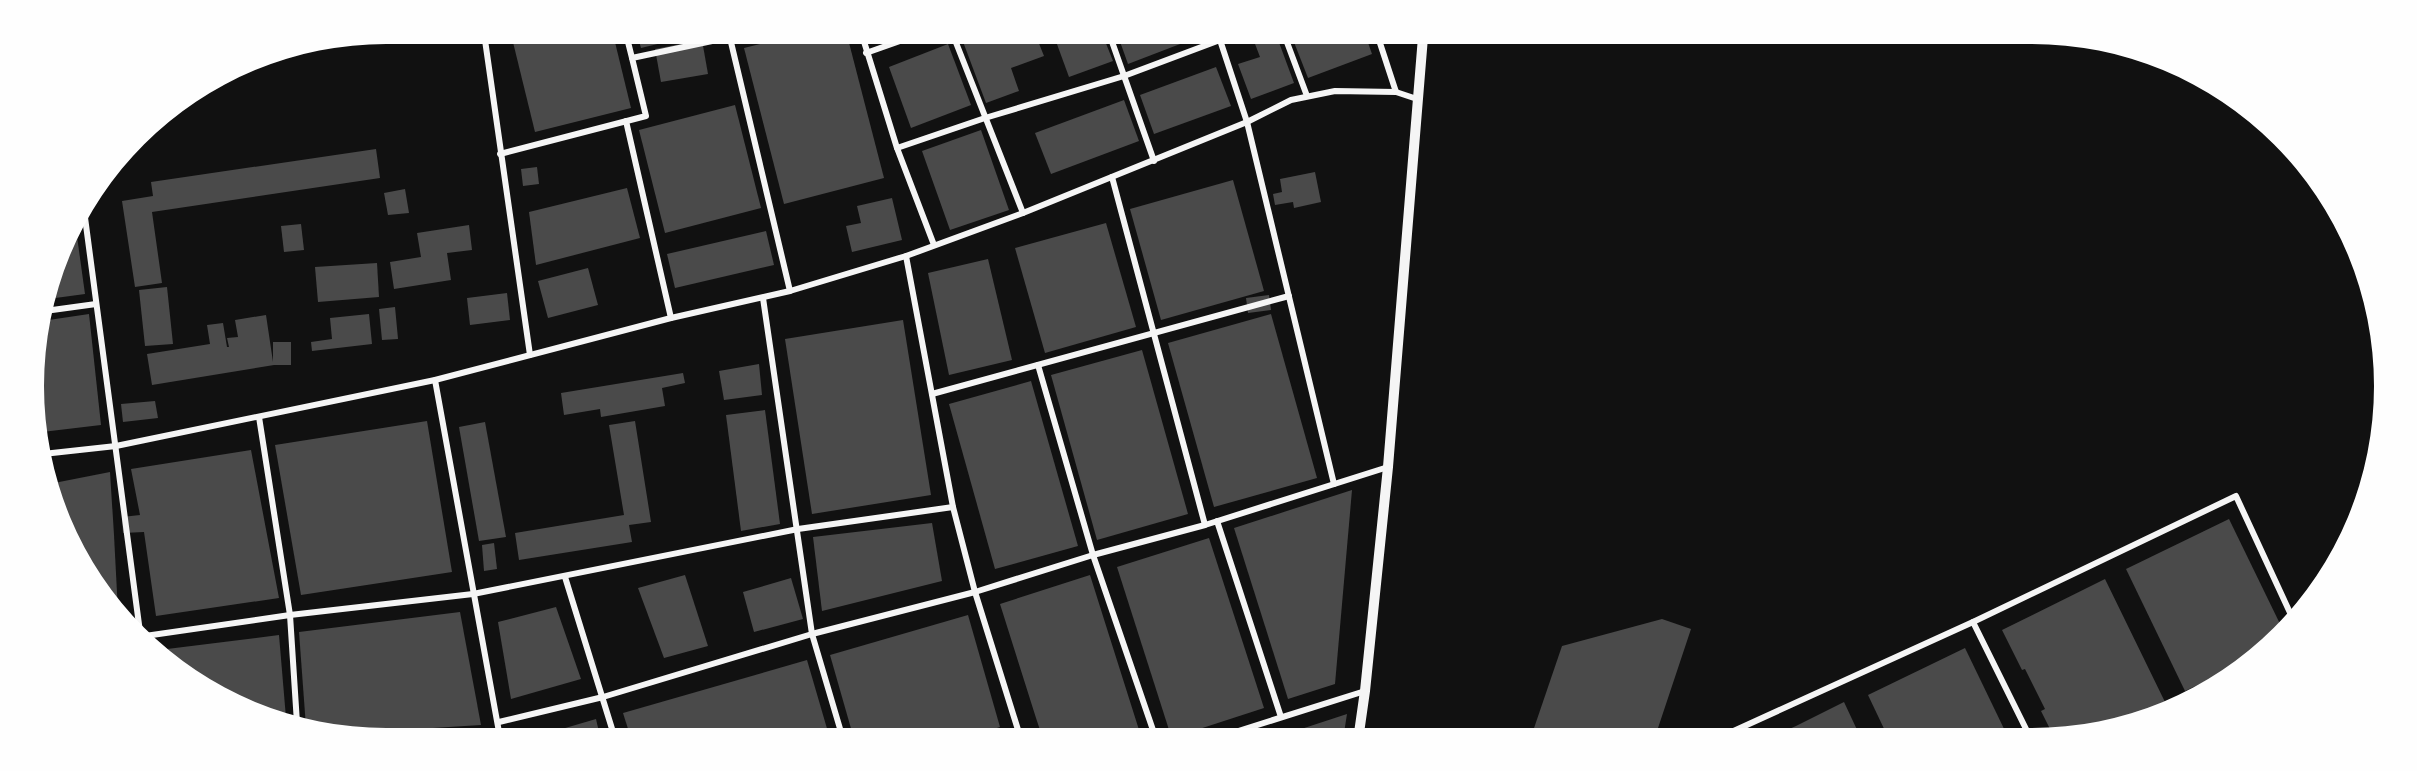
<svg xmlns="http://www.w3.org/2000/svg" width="2417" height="771" font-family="'DM Sans',sans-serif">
  <rect width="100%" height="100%" fill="#111"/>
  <g fill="#4a4a4a">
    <path d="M511,34H613L631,108L535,132Z"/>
    <path d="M637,34H695V35L641,48Z"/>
    <path d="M795,35H847L884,178L784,204L744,48Z"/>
    <path d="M973,35L1036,36L1044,56L1011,68L1019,91L986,103L962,39Z"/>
    <path d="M1054,36H1103L1113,61L1069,77Z"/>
    <path d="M1118,36H1201L1128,64Z"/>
    <path d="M1252,36L1277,37L1294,83L1251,99L1238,64L1260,57Z"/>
    <path d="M1292,37H1366L1372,54L1308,78Z"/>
    <path d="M702,40L708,74L661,82L655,49Z"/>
    <path d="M948,44L971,105L911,128L889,67Z"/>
    <path d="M1216,67L1231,106L1154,134L1140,95Z"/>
    <path d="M1124,100L1139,141L1051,174L1035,133Z"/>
    <path d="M735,105L761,208L665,233L639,130Z"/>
    <path d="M981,130L1009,210L950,230L922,151Z"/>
    <path d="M376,149L380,178L152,212L162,283L135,287L122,201L153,196L151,182Z"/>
    <path d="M537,167L539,184L523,186L521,169Z"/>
    <path d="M1315,172L1321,202L1294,208L1293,202L1275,205L1273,194L1282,192L1280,179Z"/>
    <path d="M1233,180L1264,291L1161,320L1130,209Z"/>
    <path d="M627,188L640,238L536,265L529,212Z"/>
    <path d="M405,189L409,213L388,215L384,193Z"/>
    <path d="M892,198L902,240L852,252L846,226L861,223L857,206Z"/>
    <path d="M75,222L85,294L48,299L70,229Z"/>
    <path d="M1106,223L1136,327L1045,353L1015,248Z"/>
    <path d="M301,224L304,250L284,252L281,226Z"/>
    <path d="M469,225L472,250L447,253L451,280L394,289L390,262L421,257L417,233Z"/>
    <path d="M766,231L774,265L675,288L667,254Z"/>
    <path d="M988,259L1012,360L949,375L928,273Z"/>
    <path d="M377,263L379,297L318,302L315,267Z"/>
    <path d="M588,268L598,305L548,318L538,281Z"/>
    <path d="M167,287L173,344L145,346L139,290Z"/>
    <path d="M507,293L510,320L470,325L467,298Z"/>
    <path d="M1269,295L1271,310L1248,313L1246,298Z"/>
    <path d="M395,307L398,339L382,340L379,309Z"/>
    <path d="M89,314L101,425L42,432L36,340L42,321Z"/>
    <path d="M369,314L372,344L312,351L311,342L332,339L330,318Z"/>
    <path d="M1271,314L1317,478L1214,507L1168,343Z"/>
    <path d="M266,315L273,362V342H291V365H274L152,385L147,354L210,344L207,325L223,323L227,347H229L227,338L238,337L235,320Z"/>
    <path d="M903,320L931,495L812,514L785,339Z"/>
    <path d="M1142,350L1188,514L1097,540L1051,375Z"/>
    <path d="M759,364L762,395L724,400L719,371Z"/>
    <path d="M683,373L685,383L662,388L665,406L601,417L600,409L564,415L561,393Z"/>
    <path d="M1031,381L1078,546L995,569L949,404Z"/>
    <path d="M155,401L158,418L123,422L121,404Z"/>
    <path d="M765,410L780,524L741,531L726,415Z"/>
    <path d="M427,421L452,572L301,595L275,445Z"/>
    <path d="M635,421L651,522L629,525L632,542L519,560L515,533L624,515L609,425Z"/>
    <path d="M485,422L506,537L479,541L459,427Z"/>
    <path d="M251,450L279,598L156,616L144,532L123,533L122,517L140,515L131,469Z"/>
    <path d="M110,472L114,535L118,612L106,600L49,484Z"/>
    <path d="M1352,490L1335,684L1288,699L1234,528Z"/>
    <path d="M2229,519L2282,628L2264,650L2250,660L2185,691L2126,569Z"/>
    <path d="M932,523L942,581L822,611L813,537Z"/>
    <path d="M1209,538L1264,708L1187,733H1170L1117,567Z"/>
    <path d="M494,543L497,569L484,571L482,545Z"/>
    <path d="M685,575L708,646L664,658L638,588Z"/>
    <path d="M1090,575L1108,632L1140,733H1041L1036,718L1000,604Z"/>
    <path d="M791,578L803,619L754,632L743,592Z"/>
    <path d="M2105,579L2165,702L2127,720L2078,735H2053L2041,711L2045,709L2025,669L2022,670L2002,630Z"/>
    <path d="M556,607L581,679L511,699L498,622Z"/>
    <path d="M460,612L481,725L385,731H316L306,727L299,632Z"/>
    <path d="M968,615L1000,727L982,733L852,732L830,655Z"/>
    <path d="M1662,619L1691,629L1656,734H1532L1562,646Z"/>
    <path d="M279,635L286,718L190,679L159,650Z"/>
    <path d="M1965,648L2007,735H1887L1868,695Z"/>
    <path d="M807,660L828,732H629L623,713Z"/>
    <path d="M1844,702L1859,734H1778L1796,726Z"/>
    <path d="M1347,714L1344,733H1289Z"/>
    <path d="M596,719L599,732H555V731Z"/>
  </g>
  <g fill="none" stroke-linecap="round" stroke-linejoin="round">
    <g stroke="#f5f5f5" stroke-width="6">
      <path d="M484,33L530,355"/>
      <path d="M626,34L632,58"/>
      <path d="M862,35L897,148L934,245"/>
      <path d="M953,35L1023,213"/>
      <path d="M1110,36L1154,161"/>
      <path d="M1285,37L1307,96"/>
      <path d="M1378,37L1396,92"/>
      <path d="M730,38L790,291"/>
      <path d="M1220,40L1247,122L1334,484"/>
      <path d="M866,53L917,35"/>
      <path d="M626,121L671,318"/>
      <path d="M897,148L985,118L1124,76L1220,40L1224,36"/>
      <path d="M500,154L646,116L632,58L745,34"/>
      <path d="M1112,177L1205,525"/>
      <path d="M84,210L140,632"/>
      <path d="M906,256L953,507L975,592L1019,733"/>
      <path d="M763,298L812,634L841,732"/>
      <path d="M45,311L96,304"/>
      <path d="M1038,365L1093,555L1154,733"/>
      <path d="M435,380L499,732"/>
      <path d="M932,394L1289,296"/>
      <path d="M259,417L290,615L297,723"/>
      <path d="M43,454L116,446L435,380L671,318L790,291L906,256L1023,213L1247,122L1291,100L1335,91L1396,92L1417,99"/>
      <path d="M1217,521L1281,717"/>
      <path d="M565,577L613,732"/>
      <path d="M1973,622L2029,735"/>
      <path d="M145,636L290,615L473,594L798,529L953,507"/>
      <path d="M499,722L603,697L812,634L975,592L1093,555L1205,525L1388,467"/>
      <path d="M1232,733L1365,691"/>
      <path d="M1727,734L1973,622L2236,496L2292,617"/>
    </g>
    <path stroke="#f5f5f5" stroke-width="10" d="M1359,733L1365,691L1388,467L1423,37"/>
  </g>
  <path d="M0 0H2417V771H0ZM386 44H2032A342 342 0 0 1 2374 386V386A342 342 0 0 1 2032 728H386A342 342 0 0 1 44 386V386A342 342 0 0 1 386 44Z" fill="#fefefe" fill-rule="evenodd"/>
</svg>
